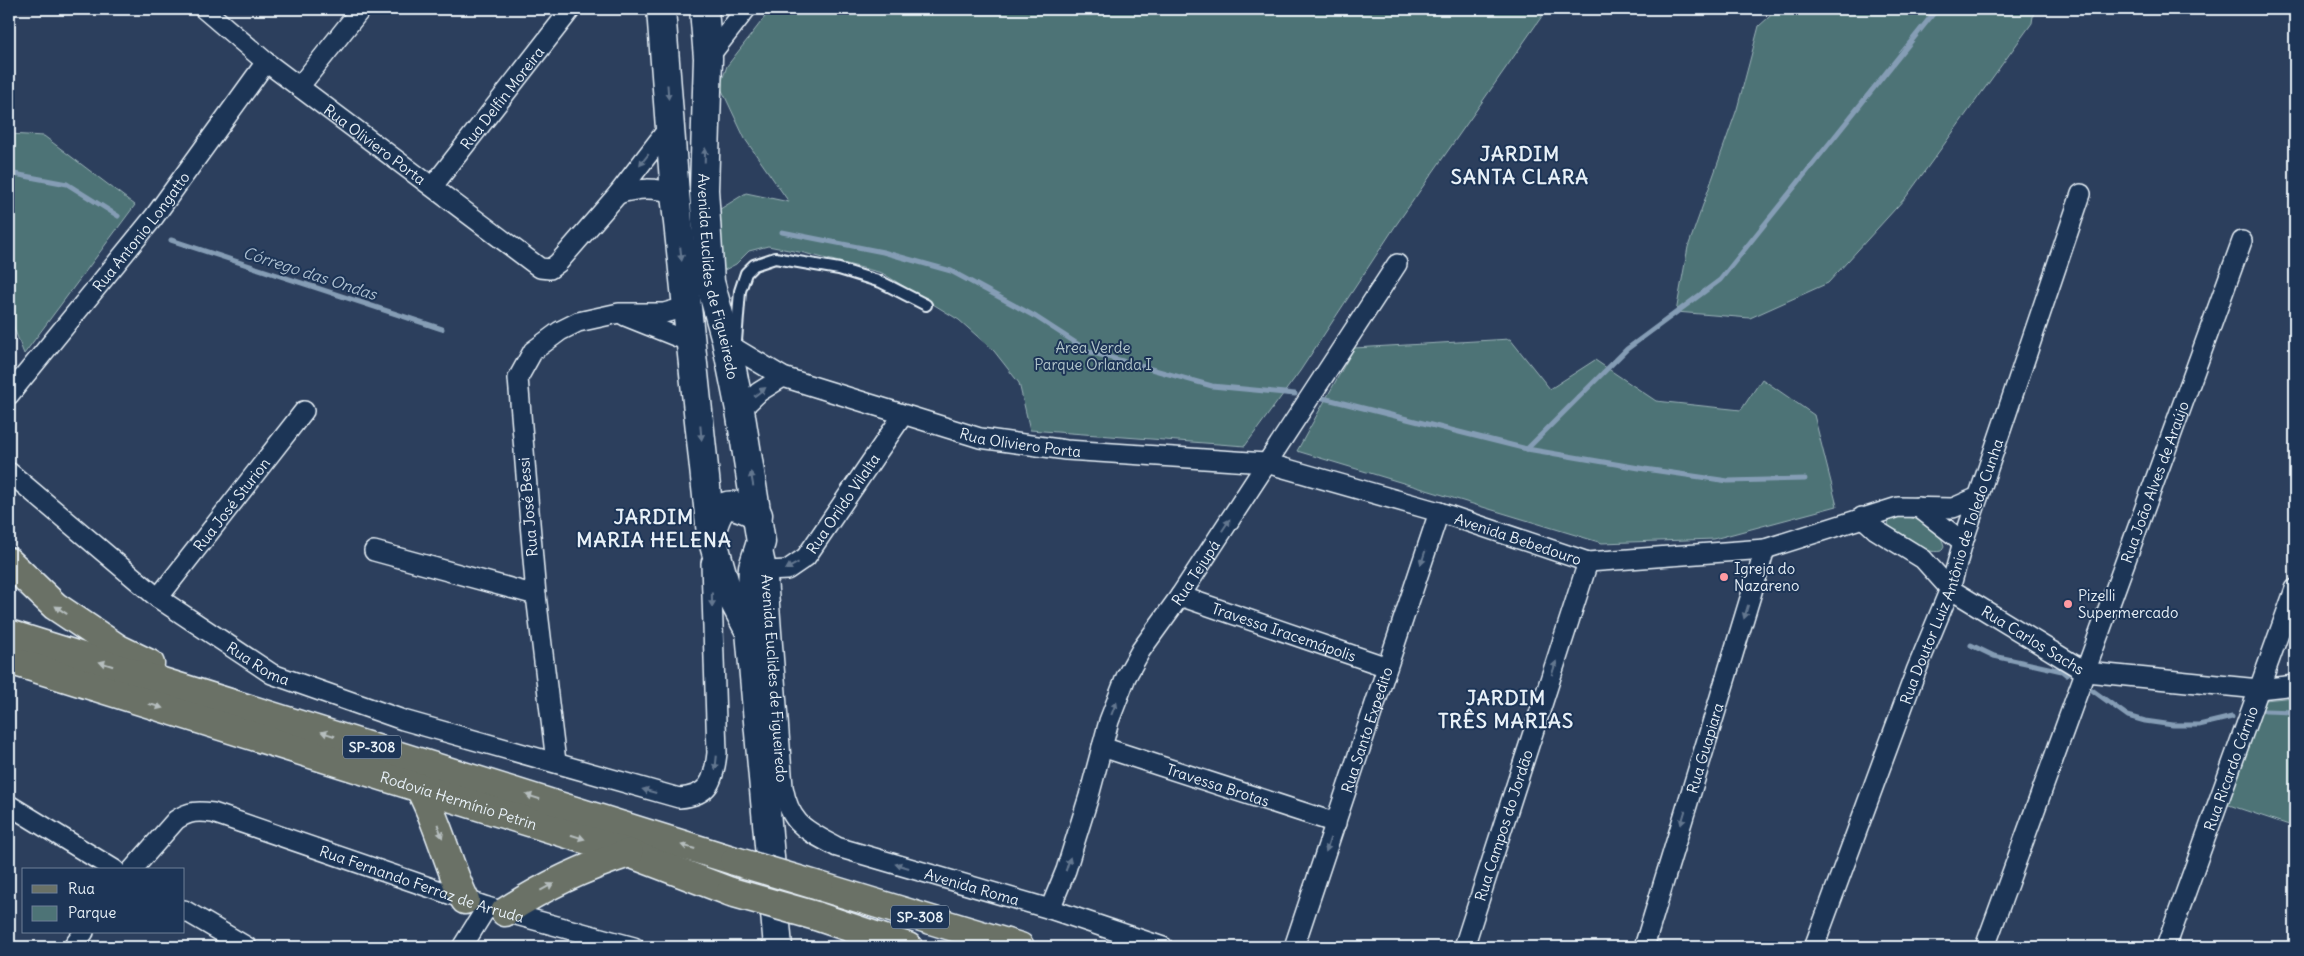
<svg xmlns="http://www.w3.org/2000/svg" width="2304" height="956" font-family="Delius,sans-serif">
  <rect width="100%" height="100%" fill="#2c3f5d"/>
  <filter id="ink" filterUnits="userSpaceOnUse"><feTurbulence type="fractalNoise" baseFrequency=".02" numOctaves="2"/><feDisplacementMap in="SourceGraphic" scale="10" xChannelSelector="R" yChannelSelector="G"/><feConvolveMatrix kernelMatrix="1 2 1 2 8 2 1 2 1" color-interpolation-filters="sRGB"/></filter>
  <g filter="url(#ink)">
    <g fill="#4d7376" stroke="#9ab2b7">
      <path d="M771,9H1547L1396,225L1300,371L1245,446L1030,430L1019,383L994,351L959,320L882,273L804,253L768,246L749,251L736,264L719,273L717,211L746,193L789,202L745,139L720,86L727,66Z"/>
      <path d="M1778,9H2034L2032,23L1906,197L1828,283L1750,318L1676,312L1688,247L1737,109L1759,26Z"/>
      <path d="M9,134L44,136L135,205L24,354L9,315V227L16,209L9,205Z"/>
      <path d="M1510,339L1550,389L1595,360L1656,401L1741,410L1762,379L1814,415L1837,506L1714,539L1602,543L1297,451L1354,348Z"/>
      <path d="M1895,515C1915,517 1939,524 1944,546L1941,551C1924,555 1903,537 1889,529L1888,518Z"/>
      <path d="M2295,697V827L2226,804L2265,700Z"/>
    </g>
    <g fill="none" stroke-linecap="round" stroke-linejoin="round">
      <g stroke="#859db5" stroke-width="5">
        <path d="M9,173L67,184L118,216"/>
        <path d="M782,232L883,252L951,271L1036,317L1090,352L1212,386L1295,394"/>
        <path d="M171,240L442,329"/>
        <path d="M1315,396L1527,449L1645,469L1728,481L1805,479"/>
        <path d="M1527,449L1627,349L1720,280L1937,9"/>
        <path d="M1971,645L1994,656L2062,671L2067,675"/>
        <path d="M2092,690L2128,716L2145,721L2173,725H2199L2232,717"/>
        <path d="M2265,711L2295,712"/>
      </g>
      <g stroke="#e8f1f8" stroke-width="14">
        <path id="lane" d="M736,341L740,291L746,273L754,265L775,258L839,269L881,282L926,305"/>
      </g>
      <g stroke="#e8f1f8" stroke-width="22">
        <g id="street">
          <path id="s1" d="M204,9L266,62L540,268L550,269L558,263L618,194L670,126"/>
          <path d="M708,58L746,9"/>
          <path d="M299,87L361,9"/>
          <path id="s2" d="M433,186L571,9"/>
          <path d="M618,194C639,188 654,187 675,194"/>
          <path d="M625,316L690,342"/>
          <path id="s3" d="M726,340L736,349L783,377L980,438L1066,450L1266,463L1439,512L1588,562L1765,549L1898,507L1953,508L1978,497"/>
          <path id="s4" d="M9,395L154,217L266,62"/>
          <path d="M740,410L759,392L783,377"/>
          <path id="s5" d="M9,472L158,598L272,674L403,720L679,798C709,796 714,781 717,753L711,563"/>
          <path d="M1918,507L1963,542"/>
          <path id="s6" d="M1862,517L1876,530L1923,559L1950,589L2086,672L2259,689L2295,685"/>
          <path id="s7" d="M761,544L767,571L783,787C790,825 806,830 837,847L1050,909L1163,947"/>
          <path d="M374,551L536,595"/>
          <path id="s8" d="M767,571L787,570L806,557L903,415"/>
          <path id="s9" d="M1180,596L1387,667"/>
          <path id="s10" d="M158,598L304,411"/>
          <path id="s11" d="M1102,747L1336,823"/>
          <path d="M556,762L536,595L518,378L533,351L560,331L578,322L619,313H664L686,307"/>
          <path d="M9,805L115,870"/>
          <path id="s12" d="M132,870L176,820C189,811 198,811 213,813L487,907L634,947"/>
          <path id="s13" d="M1050,909L1066,870L1089,796L1109,721L1126,677L1141,650L1180,596L1397,264"/>
          <path d="M184,910L247,947"/>
          <path d="M73,947L84,932"/>
          <path d="M462,947L487,907"/>
          <path id="s14" d="M1294,947L1439,512"/>
          <path id="s15" d="M1464,947L1588,562"/>
          <path id="s16" d="M1644,947L1765,549"/>
          <path id="s17" d="M1814,947L1916,671L1950,589L1963,542L2081,194"/>
          <path id="s18" d="M1985,947L2242,241"/>
          <path id="s19" d="M2166,947L2295,589"/>
        </g>
      </g>
      <g stroke="#e8f1f8" stroke-width="31">
        <g id="secondary">
          <path d="M661,9L675,194L711,534L725,584L749,630"/>
          <path id="s20" d="M704,9L708,58L704,190L710,282L726,340L740,410L761,542L753,567L750,631L778,947"/>
          <path d="M711,534C720,500 727,500 758,515"/>
        </g>
      </g>
      <g stroke="#e8f1f8" stroke-width="31">
        <g id="primary">
          <path d="M9,562L55,606L119,649L150,664"/>
          <path d="M9,634L735,861"/>
          <path id="s21" d="M9,660L629,853L731,892"/>
          <path d="M419,787C439,823 447,863 465,900"/>
          <path d="M819,886L1020,947"/>
          <path d="M505,912C544,886 585,867 629,853"/>
          <path d="M816,916L908,947"/>
        </g>
      </g>
      <use href="#lane" stroke="#1d3557" stroke-width="10"/>
      <use href="#street" stroke="#1d3557" stroke-width="19"/>
      <use href="#secondary" stroke="#1d3557" stroke-width="28"/>
      <use href="#primary" stroke="#6a7166" stroke-width="28"/>
      <g stroke="#e8f1f8" stroke-width="31" stroke-linecap="butt">
        <g id="primary-bridge">
          <path d="M735,861L819,886"/>
          <path d="M731,892L816,916"/>
        </g>
      </g>
      <use href="#primary-bridge" stroke="#6a7166" stroke-width="28"/>
    </g>
    <defs><path id="oneway-solid" d="M-6-.8H1V-3.2L6.5 0L1 3.2V.8H-6Z" transform="scale(1.25)"/></defs>
    <g fill="#64778f">
      <use href="#oneway-solid" transform="translate(668 92) rotate(86)"/>
      <use href="#oneway-solid" transform="translate(705 155) rotate(-88)"/>
      <use href="#oneway-solid" transform="translate(644 160) rotate(128)"/>
      <use href="#oneway-solid" transform="translate(681 254) rotate(84)"/>
      <use href="#oneway-solid" transform="translate(760 392) rotate(-37)"/>
      <use href="#oneway-solid" transform="translate(701 433) rotate(85)"/>
      <use href="#oneway-solid" transform="translate(752 479) rotate(-100)"/>
      <use href="#oneway-solid" transform="translate(1226 525) rotate(-57)"/>
      <use href="#oneway-solid" transform="translate(1423 558) rotate(108)"/>
      <use href="#oneway-solid" transform="translate(792 566) rotate(151)"/>
      <use href="#oneway-solid" transform="translate(712 600) rotate(89)"/>
      <use href="#oneway-solid" transform="translate(1746 612) rotate(107)"/>
      <use href="#oneway-solid" transform="translate(1554 668) rotate(-72)"/>
      <use href="#oneway-solid" transform="translate(1114 708) rotate(-69)"/>
      <use href="#oneway-solid" transform="translate(716 763) rotate(96)"/>
      <use href="#oneway-solid" transform="translate(649 791) rotate(-165)"/>
      <use href="#oneway-solid" transform="translate(1683 818) rotate(107)"/>
      <use href="#oneway-solid" transform="translate(1328 845) rotate(108)"/>
      <use href="#oneway-solid" transform="translate(1068 864) rotate(-72)"/>
      <use href="#oneway-solid" transform="translate(902 866) rotate(-164)"/>
    </g>
    <g fill="#b6bebe">
      <use href="#oneway-solid" transform="translate(61 610) rotate(-146)"/>
      <use href="#oneway-solid" transform="translate(106 664) rotate(-162)"/>
      <use href="#oneway-solid" transform="translate(156 706) rotate(17)"/>
      <use href="#oneway-solid" transform="translate(328 734) rotate(-163)"/>
      <use href="#oneway-solid" transform="translate(533 797) rotate(-162)"/>
      <use href="#oneway-solid" transform="translate(440 831) rotate(70)"/>
      <use href="#oneway-solid" transform="translate(578 837) rotate(18)"/>
      <use href="#oneway-solid" transform="translate(688 847) rotate(-164)"/>
      <use href="#oneway-solid" transform="translate(547 887) rotate(-28)"/>
    </g>
  </g>
  <g fill="#ff9aa2" stroke="#1d3557" stroke-width="2">
    <circle cx="1724" cy="577" r="5"/>
    <circle cx="2068" cy="604" r="5"/>
  </g>
  <g text-anchor="middle" dominant-baseline="central" stroke-width="4" stroke-linejoin="round" paint-order="stroke">
    <g fill="#1d3557" stroke="#abb9c8" stroke-width="1">
      <rect x="343" y="735.5" width="58" height="23" rx="4"/>
      <rect x="891" y="905.5" width="58" height="23" rx="4"/>
    </g>
    <g font-size="14" font-weight="bold" fill="#e8f1f8">
      <text x="372" y="747">SP-308</text>
      <text x="920" y="917">SP-308</text>
    </g>
    <g font-size="15" fill="#e8f1f8" stroke="#1d3557">
      <text stroke="none"><textPath href="#s2" startOffset="112">Rua Delfin Moreira</textPath></text>
      <text stroke="none"><textPath href="#s1" startOffset="218">Rua Oliviero Porta</textPath></text>
      <text stroke="none"><textPath href="#s4" startOffset="210">Rua Antonio Longatto</textPath></text>
      <text stroke="none"><textPath href="#s20" startOffset="269">Avenida Euclides de Figueiredo</textPath></text>
      <text stroke="none"><textPath href="#s3" startOffset="315">Rua Oliviero Porta</textPath></text>
      <text stroke="none"><textPath href="#s18" startOffset="495">Rua João Alves de Araújo</textPath></text>
      <text stroke="none"><textPath href="#s10" startOffset="119">Rua José Sturion</textPath></text>
      <text stroke="none"><textPath href="#s8" startOffset="108">Rua Orildo Vilalta</textPath></text>
      <text transform="translate(528 507) rotate(-95)">Rua José Bessi</text>
      <text stroke="none"><textPath href="#s3" startOffset="825">Avenida Bebedouro</textPath></text>
      <text stroke="none"><textPath href="#s17" startOffset="400">Rua Doutor Luiz Antônio de Toledo Cunha</textPath></text>
      <text stroke="none"><textPath href="#s13" startOffset="370">Rua Tejupá</textPath></text>
      <text stroke="none"><textPath href="#s9" startOffset="110">Travessa Iracemápolis</textPath></text>
      <text stroke="none"><textPath href="#s6" startOffset="212">Rua Carlos Sachs</textPath></text>
      <text stroke="none"><textPath href="#s5" startOffset="315">Rua Roma</textPath></text>
      <text stroke="none"><textPath href="#s7" startOffset="135">Avenida Euclides de Figueiredo</textPath></text>
      <text stroke="none"><textPath href="#s14" startOffset="229">Rua Santo Expedito</textPath></text>
      <text stroke="none"><textPath href="#s16" startOffset="208">Rua Guapiara</textPath></text>
      <text stroke="none"><textPath href="#s19" startOffset="190">Rua Ricardo Cárnio</textPath></text>
      <text stroke="none"><textPath href="#s11" startOffset="122">Travessa Brotas</textPath></text>
      <text stroke="none"><textPath href="#s21" startOffset="471">Rodovia Hermínio Petrin</textPath></text>
      <text stroke="none"><textPath href="#s15" startOffset="128">Rua Campos do Jordão</textPath></text>
      <text stroke="none"><textPath href="#s12" startOffset="326">Rua Fernando Ferraz de Arruda</textPath></text>
      <text stroke="none"><textPath href="#s7" startOffset="470">Avenida Roma</textPath></text>
    </g>
    <g font-size="15" fill="#b2c5ca" stroke="#1d3557">
      <text x="1093" y="347">Area Verde<tspan x="1093" dy="17">Parque Orlanda I</tspan></text>
    </g>
    <g font-size="15" fill="#e8f1f8" stroke="#1d3557" text-anchor="start">
      <text x="1734" y="568">Igreja do<tspan x="1734" dy="17">Nazareno</tspan></text>
      <text x="2078" y="595">Pizelli<tspan x="2078" dy="17">Supermercado</tspan></text>
    </g>
    <g font-size="16" font-style="italic" fill="#aec0d1" stroke="#1d3557">
      <text transform="translate(310 273) rotate(18)">Córrego das Ondas</text>
    </g>
    <g font-size="20" font-weight="bold" letter-spacing="1" fill="#e8f1f8" stroke="#1d3557">
      <text x="1520" y="153">JARDIM<tspan x="1520" dy="23">SANTA CLARA</tspan></text>
      <text x="654" y="516">JARDIM<tspan x="654" dy="23">MARIA HELENA</tspan></text>
      <text x="1506" y="697">JARDIM<tspan x="1506" dy="23">TRÊS MARIAS</tspan></text>
    </g>
  </g>
  <rect width="2304" height="956" fill="none" stroke="#1d3557" stroke-width="30"/>
  <rect x="15" y="15" width="2274" height="926" fill="none" stroke="#e8f1f8" stroke-width="2" filter="url(#ink)"/>
  <rect x="22" y="868" width="162" height="65" fill="#1d3557" stroke="#6e8097"/>
  <rect x="32" y="885" width="25" height="8" fill="#6a7166" stroke="#6e8097"/>
  <text x="68" y="894" font-size="15" fill="#e8f1f8">Rua</text>
  <rect x="32" y="906" width="25" height="15" fill="#4d7376" stroke="#6e8097"/>
  <text x="68" y="918" font-size="15" fill="#e8f1f8">Parque</text>
</svg>
